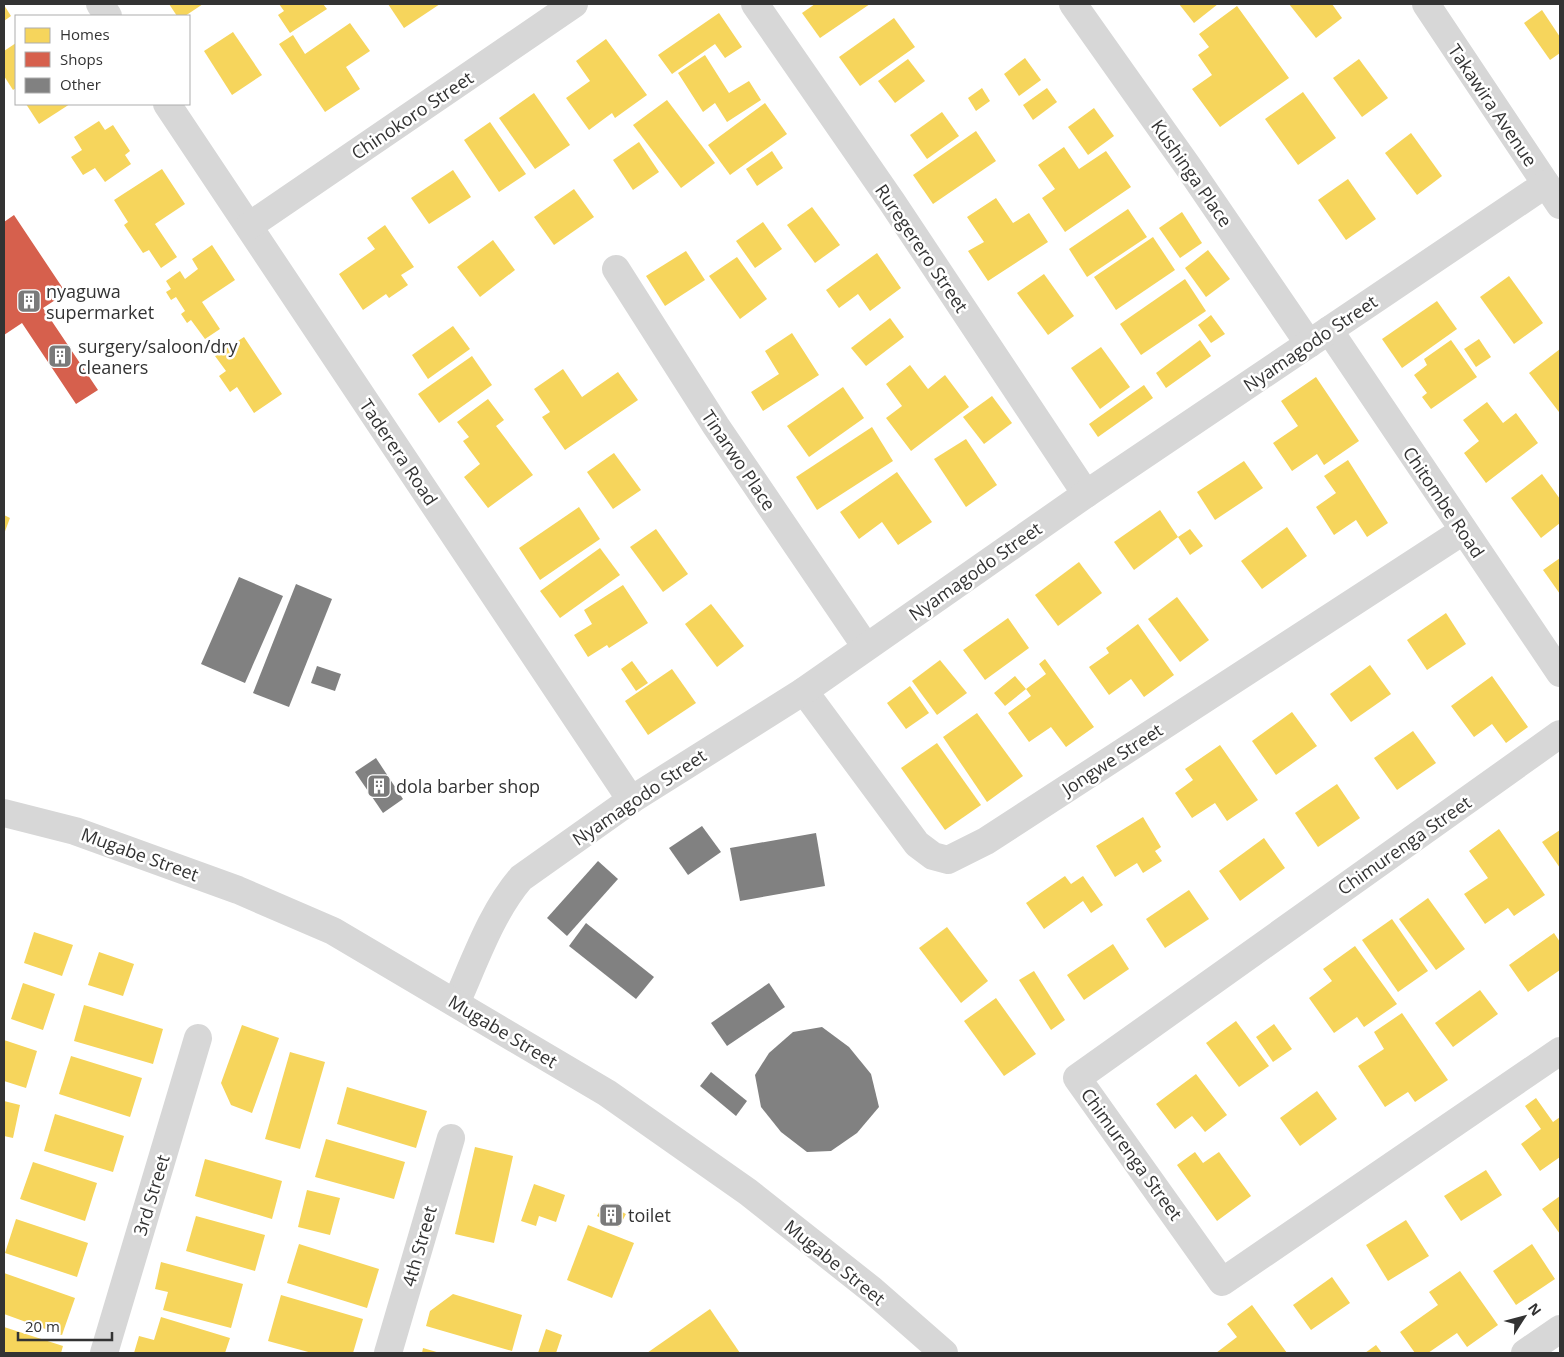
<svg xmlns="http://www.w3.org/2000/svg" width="1564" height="1357" font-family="'Open Sans',sans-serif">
  <rect width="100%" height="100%" fill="#fff"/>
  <g fill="#f6d55c">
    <path d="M169,4H203L185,16H177Z"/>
    <path d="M279,4H323L327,9L290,33L278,15L284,11Z"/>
    <path d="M388,4H440L404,28Z"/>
    <path d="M815,4H870L820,38L802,13Z"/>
    <path d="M1179,4H1218L1194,23Z"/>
    <path d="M1289,4H1332L1342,18L1316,38Z"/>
    <path d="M4,5L11,16L4,21Z"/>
    <path d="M1237,6L1289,78L1220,127L1192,89L1212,75L1198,55L1209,47L1199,34Z"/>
    <path d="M1542,10L1560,37V53L1550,60L1524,23Z"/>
    <path d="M719,13L742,47L725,58L715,44L672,74L658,55Z"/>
    <path d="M894,18L915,47L860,86L839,57Z"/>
    <path d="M350,23L370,51L346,67L360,89L325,112L279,44L293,35L305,54Z"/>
    <path d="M233,32L262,75L232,95L204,51Z"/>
    <path d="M606,39L647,95L615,118L612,113L589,130L566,98L590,81L576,61Z"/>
    <path d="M16,43V88L13,90L4,76V51Z"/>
    <path d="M705,55L729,93L749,81L761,100L727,122L715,103L703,112L678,73Z"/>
    <path d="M1025,58L1041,80L1019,96L1004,74Z"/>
    <path d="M908,59L925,81L895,103L878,81Z"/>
    <path d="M1359,59L1388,98L1362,117L1333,78Z"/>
    <path d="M982,88L990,101L976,111L968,98Z"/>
    <path d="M1047,88L1057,102L1033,120L1023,105Z"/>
    <path d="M1303,92L1336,138L1298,165L1265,119Z"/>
    <path d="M534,93L570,145L535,169L499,118Z"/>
    <path d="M667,100L715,163L681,188L633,125Z"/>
    <path d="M765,103L787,134L730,175L708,145Z"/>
    <path d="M26,104H70L39,124Z"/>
    <path d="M1094,108L1114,136L1088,155L1068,127Z"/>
    <path d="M942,112L959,136L927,159L910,135Z"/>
    <path d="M99,121L105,130L113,125L130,151L125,155L131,164L105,182L95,168L83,175L71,157L82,150L74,137Z"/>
    <path d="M490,122L526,174L499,192L464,140Z"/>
    <path d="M976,131L996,161L933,204L913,175Z"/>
    <path d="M1411,133L1442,176L1417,195L1385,153Z"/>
    <path d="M639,142L659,172L633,190L613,160Z"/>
    <path d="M1064,147L1079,169L1106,151L1131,187L1065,232L1042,198L1055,189L1038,165Z"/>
    <path d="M772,151L783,168L757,186L746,169Z"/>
    <path d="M162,169L185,204L155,224L177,257L161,268L149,250L143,253L124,225L128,222L114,200Z"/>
    <path d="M453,170L471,197L429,224L411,198Z"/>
    <path d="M1348,179L1376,219L1346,240L1318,200Z"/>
    <path d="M574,189L594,217L554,245L534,217Z"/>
    <path d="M996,198L1013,223L1029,213L1048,242L988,281L968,251L984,242L967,217Z"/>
    <path d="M812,207L840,245L815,263L787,225Z"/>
    <path d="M1128,209L1147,237L1087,277L1069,249Z"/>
    <path d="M1182,212L1202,243L1180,258L1159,228Z"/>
    <path d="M763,222L782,249L755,268L736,241Z"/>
    <path d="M385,225L414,267L401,275L408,285L389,298L386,294L363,310L339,274L375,249L367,238Z"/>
    <path d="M1153,237L1175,270L1116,310L1094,277Z"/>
    <path d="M493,240L515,270L480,297L457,267Z"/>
    <path d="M212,245L235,280L202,302L220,329L205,339L191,320L187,323L181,314L185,311L176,297L171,300L166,292L171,289L166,281L180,271L185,279L198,269L192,259Z"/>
    <path d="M1208,250L1230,279L1206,297L1185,268Z"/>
    <path d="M686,251L705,280L665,306L646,276Z"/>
    <path d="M877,253L901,288L870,311L858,294L839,308L826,290Z"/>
    <path d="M737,257L767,299L740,319L709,276Z"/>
    <path d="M1044,274L1074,316L1048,335L1017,293Z"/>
    <path d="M1509,276L1543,323L1514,344L1480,297Z"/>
    <path d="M1185,279L1206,311L1141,355L1120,324Z"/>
    <path d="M1437,301L1457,329L1402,368L1382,339Z"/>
    <path d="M1211,315L1225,334L1211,343L1198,325Z"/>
    <path d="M890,318L904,337L866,366L851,348Z"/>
    <path d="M453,326L470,349L428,379L412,355Z"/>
    <path d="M792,333L819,375L763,411L751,392L779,374L765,351Z"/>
    <path d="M244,337L282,394L254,413L237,387L230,392L219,376L226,371L215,356Z"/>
    <path d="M1479,339L1491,357L1476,367L1464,349Z"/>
    <path d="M1200,340L1211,356L1166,388L1156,373Z"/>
    <path d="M1451,340L1477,377L1431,409L1422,397L1427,393L1414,375L1427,365L1424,359Z"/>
    <path d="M1101,347L1130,387L1100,409L1071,368Z"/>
    <path d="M1560,349V411L1559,412L1529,373Z"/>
    <path d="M472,356L492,385L439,423L418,394Z"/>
    <path d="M910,365L928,389L945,375L969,407L911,451L886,418L902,406L886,384Z"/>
    <path d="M563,369L582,397L618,372L638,400L565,450L542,417L550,412L534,389Z"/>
    <path d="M1316,377L1359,441L1324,465L1317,454L1292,471L1273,443L1298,426L1281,401Z"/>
    <path d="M1144,385L1153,398L1098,437L1089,424Z"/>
    <path d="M843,387L864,418L809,457L787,426Z"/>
    <path d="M992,396L1012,423L984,444L963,417Z"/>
    <path d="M488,399L504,420L496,426L533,475L488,508L464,477L480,464L463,441L469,437L457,422Z"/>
    <path d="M1487,402L1503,423L1516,413L1538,443L1486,483L1464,453L1479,441L1463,420Z"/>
    <path d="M872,427L893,461L817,510L796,477Z"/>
    <path d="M966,439L997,485L966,507L934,459Z"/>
    <path d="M614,453L641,490L613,509L587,472Z"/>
    <path d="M1348,460L1388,523L1367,537L1356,520L1334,535L1316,507L1336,493L1324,476Z"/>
    <path d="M1244,461L1263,488L1215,520L1197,492Z"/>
    <path d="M897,472L932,522L898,545L882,522L859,539L840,512Z"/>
    <path d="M1542,474L1560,499V523L1541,538L1511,498Z"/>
    <path d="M579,507L600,539L540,580L519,548Z"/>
    <path d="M1160,510L1178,537L1134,570L1114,542Z"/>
    <path d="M4,515L10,518L4,534Z"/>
    <path d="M1287,527L1307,556L1262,589L1241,561Z"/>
    <path d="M656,529L688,574L663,592L630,547Z"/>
    <path d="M1190,529L1203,546L1190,555L1178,537Z"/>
    <path d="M600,548L620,575L560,618L540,591Z"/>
    <path d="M1560,558V594L1543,570Z"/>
    <path d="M1079,562L1102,593L1058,626L1035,595Z"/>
    <path d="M623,585L648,623L609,648L607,645L588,657L574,635L592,624L584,610Z"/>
    <path d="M1177,597L1209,640L1180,662L1148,619Z"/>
    <path d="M711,604L744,646L717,667L685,624Z"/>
    <path d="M1446,613L1466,644L1427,670L1407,640Z"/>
    <path d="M1008,618L1029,648L985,680L963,650Z"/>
    <path d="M1138,624L1174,675L1144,697L1131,679L1109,695L1089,667L1109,653L1106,648Z"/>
    <path d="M1045,659L1094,727L1066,747L1051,727L1029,742L1008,713L1031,696L1026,689L1005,706L994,693L1015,676L1026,689L1046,674L1039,664Z"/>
    <path d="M940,660L967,693L937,715L912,681Z"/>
    <path d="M632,661L648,683L636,691L621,669Z"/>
    <path d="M1370,665L1391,694L1351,722L1330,694Z"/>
    <path d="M672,669L696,703L648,735L625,701Z"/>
    <path d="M1492,676L1528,727L1506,743L1492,724L1474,737L1451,706Z"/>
    <path d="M910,686L929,713L906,729L887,703Z"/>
    <path d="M1292,712L1317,746L1276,775L1252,741Z"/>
    <path d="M977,713L1023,776L987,802L943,737Z"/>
    <path d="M1413,731L1436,763L1397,790L1374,758Z"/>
    <path d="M937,743L981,805L945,830L901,768Z"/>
    <path d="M1220,745L1258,800L1227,821L1215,803L1192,818L1175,793L1193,780L1185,769Z"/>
    <path d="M1337,784L1360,818L1318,847L1295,813Z"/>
    <path d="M1143,817L1161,847L1155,851L1162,861L1143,873L1137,863L1115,877L1096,846Z"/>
    <path d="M1499,829L1545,895L1514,916L1508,908L1485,924L1464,894L1488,878L1469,851Z"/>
    <path d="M1560,830V868L1542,842Z"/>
    <path d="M1264,838L1285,868L1240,901L1219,871Z"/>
    <path d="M1065,876L1071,884L1083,876L1103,905L1091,913L1083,901L1044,929L1026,903Z"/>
    <path d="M1189,890L1209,919L1165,948L1146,919Z"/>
    <path d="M1428,898L1465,949L1436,970L1399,919Z"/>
    <path d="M1392,919L1428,971L1398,992L1362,940Z"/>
    <path d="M947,927L988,981L961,1003L919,948Z"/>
    <path d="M34,932L73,945L62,976L24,963Z"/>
    <path d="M1554,933L1560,942V970L1528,992L1509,965Z"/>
    <path d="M1113,944L1129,969L1084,1000L1067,975Z"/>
    <path d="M1355,946L1397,1004L1364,1027L1357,1017L1334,1033L1309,998L1332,981L1323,969Z"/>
    <path d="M99,952L134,964L123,996L88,985Z"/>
    <path d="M1034,971L1065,1020L1051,1030L1019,980Z"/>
    <path d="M23,983L55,994L43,1030L11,1019Z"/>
    <path d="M1480,990L1498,1014L1453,1047L1435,1023Z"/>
    <path d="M996,998L1036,1054L1004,1076L964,1021Z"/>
    <path d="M84,1005L163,1029L153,1064L74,1041Z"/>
    <path d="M1402,1013L1448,1080L1415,1102L1408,1092L1385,1107L1358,1066L1384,1049L1374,1032Z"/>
    <path d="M1236,1021L1269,1066L1239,1087L1206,1043Z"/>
    <path d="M1274,1024L1292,1049L1273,1062L1256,1037Z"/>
    <path d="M242,1025L279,1038L252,1113L231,1105L221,1083Z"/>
    <path d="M4,1040L37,1051L26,1088L4,1081Z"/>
    <path d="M290,1052L325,1062L300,1149L265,1139Z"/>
    <path d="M71,1056L142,1078L130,1117L59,1094Z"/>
    <path d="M1196,1074L1227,1115L1205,1132L1192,1116L1175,1129L1156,1104Z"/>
    <path d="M347,1087L427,1111L416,1148L337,1124Z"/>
    <path d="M1317,1091L1337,1119L1300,1146L1280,1118Z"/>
    <path d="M1536,1098L1553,1122L1560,1117V1157L1540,1171L1521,1144L1541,1129L1525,1106Z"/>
    <path d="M4,1101L20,1105L13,1138L4,1136Z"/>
    <path d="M55,1114L124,1136L113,1172L44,1151Z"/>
    <path d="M326,1139L405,1162L394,1199L315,1177Z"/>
    <path d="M475,1147L513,1156L494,1243L455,1234Z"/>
    <path d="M1195,1152L1203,1163L1219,1152L1251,1196L1217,1221L1177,1165Z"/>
    <path d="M205,1159L282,1181L272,1219L195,1196Z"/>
    <path d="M33,1162L97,1183L85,1221L20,1199Z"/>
    <path d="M1486,1170L1502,1195L1461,1221L1444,1196Z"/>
    <path d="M534,1184L565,1195L556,1222L539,1216L536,1226L521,1221Z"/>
    <path d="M307,1190L340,1198L330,1235L298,1227Z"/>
    <path d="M1560,1196V1234L1542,1209Z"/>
    <path d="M604,1203L626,1214L619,1227L597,1216Z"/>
    <path d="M196,1216L265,1235L255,1271L186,1251Z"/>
    <path d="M16,1219L88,1243L77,1277L5,1253Z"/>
    <path d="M1406,1220L1429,1256L1388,1281L1366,1245Z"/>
    <path d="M588,1225L634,1243L612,1298L567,1280Z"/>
    <path d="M299,1244L379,1269L367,1308L287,1283Z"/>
    <path d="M1532,1244L1555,1279L1516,1305L1493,1271Z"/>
    <path d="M161,1262L243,1284L231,1328L163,1310L168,1292L155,1289Z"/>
    <path d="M1460,1271L1498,1325L1467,1347L1457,1333L1428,1353H1415L1400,1332L1438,1305L1429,1292Z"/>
    <path d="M4,1273L75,1298L62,1335L4,1314Z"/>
    <path d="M1332,1277L1350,1303L1311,1330L1293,1305Z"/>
    <path d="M453,1294L522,1315L512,1351L426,1326L430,1311Z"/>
    <path d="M281,1295L363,1319L353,1353H312L268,1341Z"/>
    <path d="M1252,1305L1287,1353H1216L1237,1337L1227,1324Z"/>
    <path d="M710,1309L740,1353H647Z"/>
    <path d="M161,1317L230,1338L225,1353H134L139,1336L154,1340Z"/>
    <path d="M4,1327L63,1346L61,1353H4Z"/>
    <path d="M546,1329L562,1335L556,1353H538Z"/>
    <path d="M1376,1345L1382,1353H1365Z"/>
    <path d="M423,1348L440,1353H422Z"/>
  </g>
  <path fill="#d6604d" d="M14,215L66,293L43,308L98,390L76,404L22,323L4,335V222Z"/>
  <g fill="#818181">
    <path d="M239,577L283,596L245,683L201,664Z"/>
    <path d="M296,584L332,599L289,707L253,693Z"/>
    <path d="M317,666L341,674L335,691L311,683Z"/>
    <path d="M376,758L403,799L383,813L355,772Z"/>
    <path d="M702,826L721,852L688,875L669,848Z"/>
    <path d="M816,833L825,886L740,901L730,848Z"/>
    <path d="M598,861L618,879L567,936L547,918Z"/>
    <path d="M586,923L654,977L636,999L569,946Z"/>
    <path d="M769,983L785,1007L727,1046L711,1023Z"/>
    <path d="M822,1027L849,1047L871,1074L879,1107L857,1133L831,1151L807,1152L781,1132L761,1107L755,1075L769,1053L793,1032Z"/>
    <path d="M711,1072L747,1101L736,1116L700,1086Z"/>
  </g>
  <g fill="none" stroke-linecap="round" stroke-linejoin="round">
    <g stroke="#d7d7d7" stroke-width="28">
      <path d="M100,4L108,16"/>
      <path d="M755,4L892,202L1086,494"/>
      <path d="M1073,4L1189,168L1309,344"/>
      <path d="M1426,4L1560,205"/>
      <path d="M167,104L631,800"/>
      <path d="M249,226L574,4"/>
      <path d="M616,269L716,426L866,647"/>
      <path d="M1329,330L1560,673"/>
      <path d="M804,691L917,844L933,856L948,860L986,841L1463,531"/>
      <path d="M1560,734L1077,1078L1222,1282L1560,1051"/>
      <path d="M456,1003C475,961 491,913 521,878L631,800L804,691L1086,494L1546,184"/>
      <path d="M104,1353L198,1038"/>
      <path d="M388,1353L451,1138"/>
      <path d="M1525,1353L1560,1329"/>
    </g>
    <path stroke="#d7d7d7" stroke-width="28" d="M4,813L75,831L238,890L333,931L607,1093L748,1192L872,1290L944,1353"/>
  </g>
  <defs>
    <g id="building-square" transform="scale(1.25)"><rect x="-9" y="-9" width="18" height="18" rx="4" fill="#7a7a7a" stroke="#fff"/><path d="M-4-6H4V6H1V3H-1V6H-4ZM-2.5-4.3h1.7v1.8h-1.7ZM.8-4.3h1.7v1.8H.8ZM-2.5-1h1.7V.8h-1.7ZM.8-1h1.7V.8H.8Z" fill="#fff"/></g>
  </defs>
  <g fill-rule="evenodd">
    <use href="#building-square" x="29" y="301"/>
    <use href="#building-square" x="60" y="356"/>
    <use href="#building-square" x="379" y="786"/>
    <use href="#building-square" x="611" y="1215"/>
  </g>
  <g text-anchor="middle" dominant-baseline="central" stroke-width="5" stroke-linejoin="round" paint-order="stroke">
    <g font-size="18" fill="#333" stroke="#fff">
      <text transform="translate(1493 105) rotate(56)">Takawira Avenue</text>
      <text transform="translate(412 115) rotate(-34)">Chinokoro Street</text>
      <text transform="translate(1192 173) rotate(55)">Kushinga Place</text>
      <text transform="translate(922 248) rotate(56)">Ruregerero Street</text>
      <text transform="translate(1310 343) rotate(-34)">Nyamagodo Street</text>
      <text transform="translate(399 452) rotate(56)">Taderera Road</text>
      <text transform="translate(739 460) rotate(56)">Tinarwo Place</text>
      <text transform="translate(1444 502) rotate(56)">Chitombe Road</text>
      <text transform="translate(975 571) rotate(-35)">Nyamagodo Street</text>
      <text transform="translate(1112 759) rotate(-33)">Jongwe Street</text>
      <text transform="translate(639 797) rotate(-34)">Nyamagodo Street</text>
      <text transform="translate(1404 845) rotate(-35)">Chimurenga Street</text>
      <text transform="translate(140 854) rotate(20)">Mugabe Street</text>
      <text transform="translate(503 1031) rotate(31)">Mugabe Street</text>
      <text transform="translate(1132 1154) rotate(54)">Chimurenga Street</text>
      <text transform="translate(151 1195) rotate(-73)">3rd Street</text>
      <text transform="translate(419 1246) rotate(-74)">4th Street</text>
      <text transform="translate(835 1262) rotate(39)">Mugabe Street</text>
    </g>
    <g font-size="18" fill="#333" stroke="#fff" text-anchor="start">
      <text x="46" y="291">nyaguwa<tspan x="46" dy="21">supermarket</tspan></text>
      <text x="78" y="346">surgery/saloon/dry<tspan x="78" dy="21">cleaners</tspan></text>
      <text x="396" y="786">dola barber shop</text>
      <text x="628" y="1215">toilet</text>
    </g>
  </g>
  <rect width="1564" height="1357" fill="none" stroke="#333333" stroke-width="10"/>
  <rect x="15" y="15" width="175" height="90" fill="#ffffff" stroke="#adadad"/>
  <rect x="25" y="28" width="25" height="15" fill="#f6d55c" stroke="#adadad"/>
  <text x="60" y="40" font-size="15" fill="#333333">Homes</text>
  <rect x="25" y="52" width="25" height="15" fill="#d6604d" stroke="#adadad"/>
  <text x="60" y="65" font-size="15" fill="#333333">Shops</text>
  <rect x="25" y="78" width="25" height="15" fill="#818181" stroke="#adadad"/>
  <text x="60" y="90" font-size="15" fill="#333333">Other</text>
  <g transform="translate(1524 1317) rotate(54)" stroke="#ffffff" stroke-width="4" paint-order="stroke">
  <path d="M0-4L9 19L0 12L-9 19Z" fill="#333333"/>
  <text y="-8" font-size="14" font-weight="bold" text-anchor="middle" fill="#333333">N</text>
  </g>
  <path d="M18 1332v8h94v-8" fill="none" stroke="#333333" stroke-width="2.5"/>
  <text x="25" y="1332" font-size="15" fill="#333333" stroke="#ffffff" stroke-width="4" paint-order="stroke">20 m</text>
</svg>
